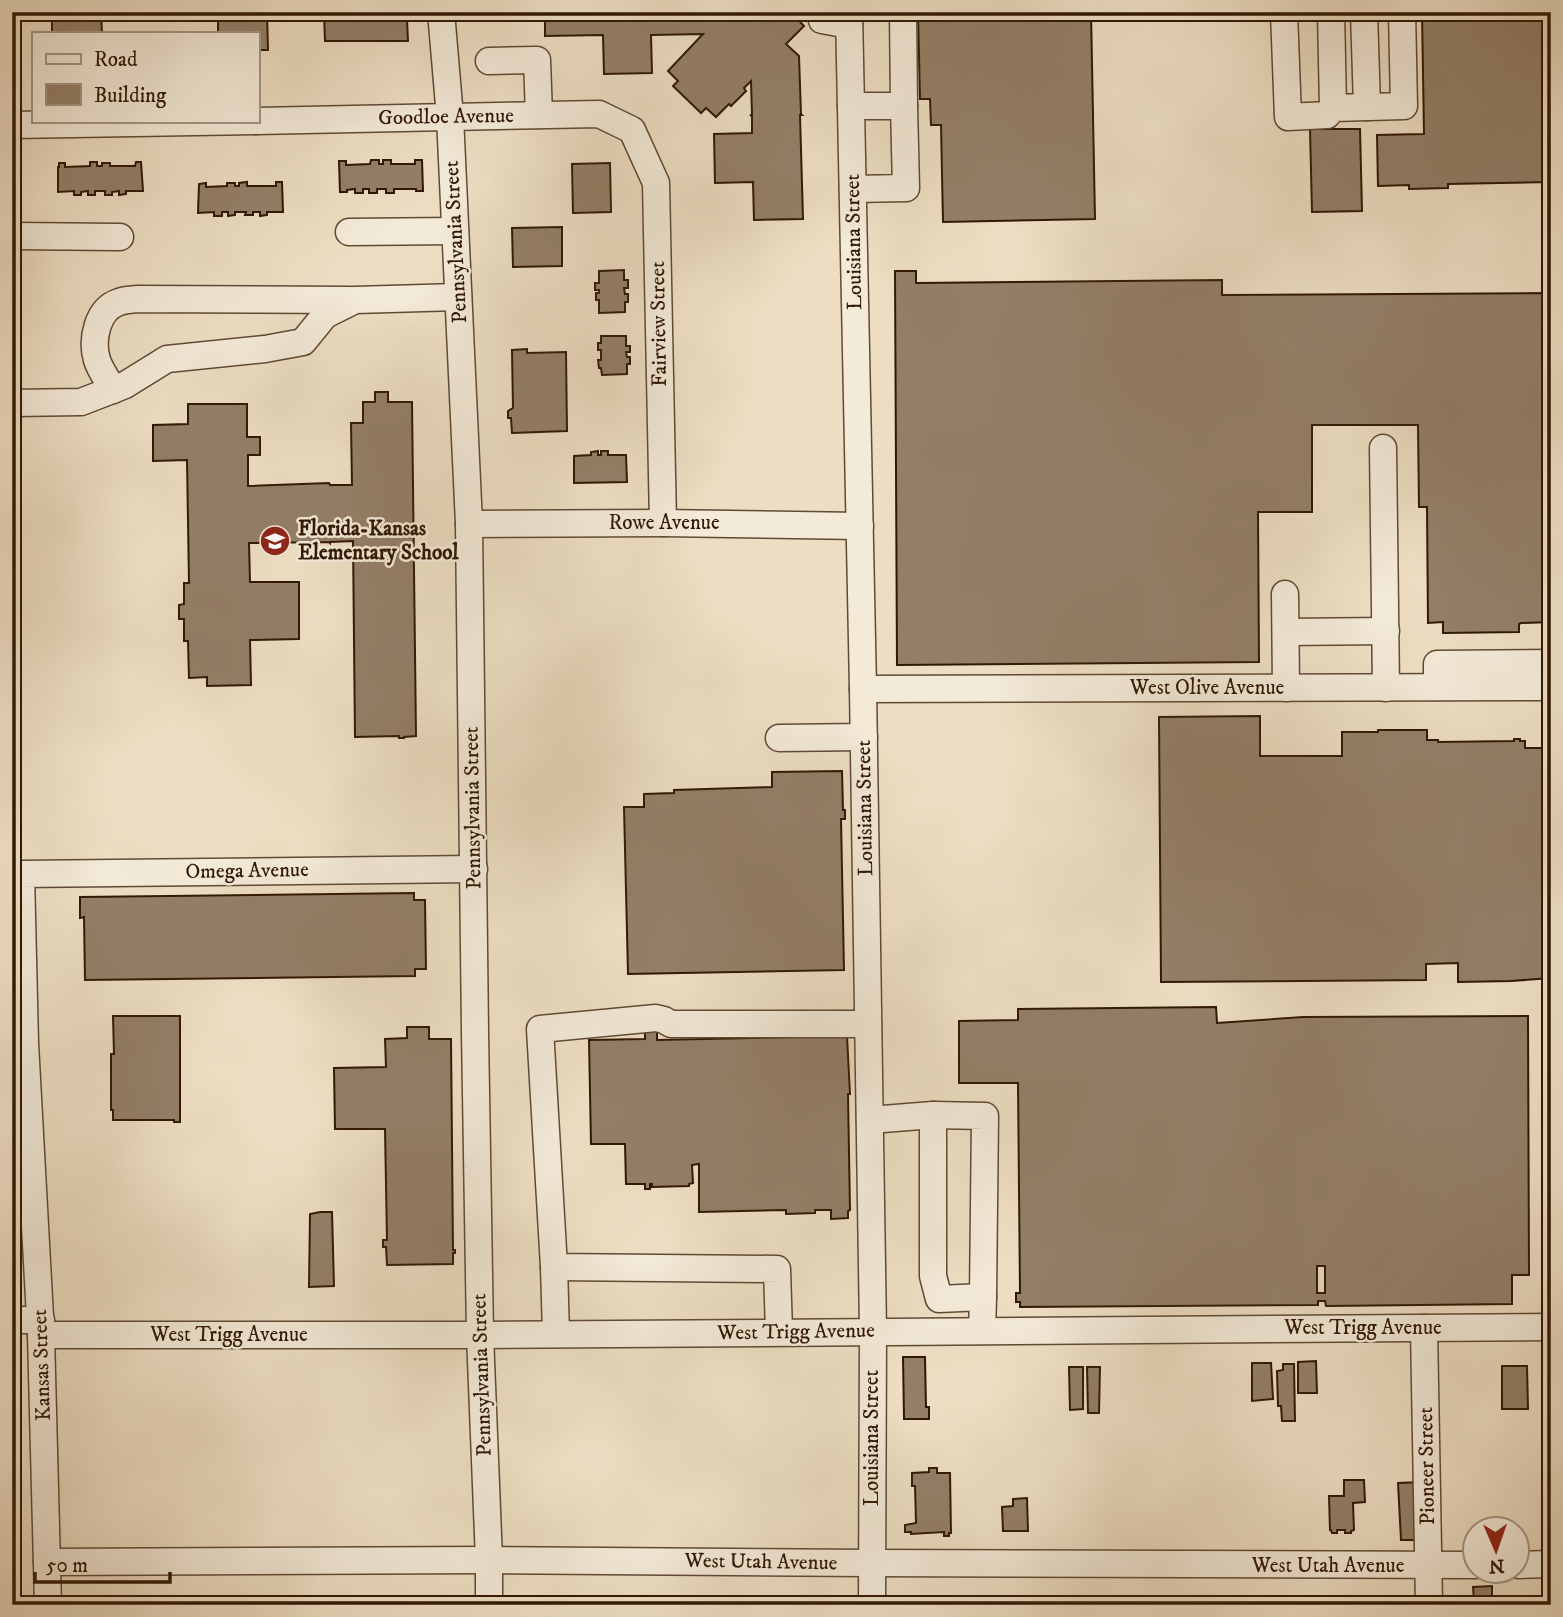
<svg xmlns="http://www.w3.org/2000/svg" width="1563" height="1617" font-family="'IM FELL DW Pica',serif">
  <rect width="100%" height="100%" fill="#eddec3"/>
  <filter id="stains"><feTurbulence type="fractalNoise" baseFrequency=".00286" numOctaves="4"/><feColorMatrix values="0 0 0 0 .2 0 0 0 0 .09 0 0 0 0 .02 0 0 0 .5 -.17"/></filter>
  <radialGradient id="worn" r=".72"><stop offset=".6" stop-color="#630" stop-opacity="0"/><stop offset="1" stop-color="#630" stop-opacity=".3"/></radialGradient>
  <g fill="#937f68" stroke="#311805" stroke-width="2" fill-rule="evenodd">
    <path d="M218,12H267L268,50H257V33H218Z"/>
    <path d="M343,12H411V18L407,19L408,41H325L324,13H336V17H343Z"/>
    <path d="M545,12H791L804,26L786,44L799,56L801,114L802,115H800L803,219L754,220L753,182L715,183L714,134L752,133V116L750,115H752L751,81L744,88L746,91L731,106L729,104L716,117L706,108L701,113L673,86L678,81L668,71L703,34L651,35L652,73L604,74L603,35L545,36Z"/>
    <path d="M918,12H1091L1095,219L943,222L941,125H931L930,99H920Z"/>
    <path d="M1422,12H1551V182L1448,184V188L1409,189V185L1378,186L1377,135L1424,134Z"/>
    <path d="M101,13L102,33H52V15Z"/>
    <path d="M1310,129H1360L1362,211L1312,212Z"/>
    <path d="M371,160H379V164H383V160H391V164H415V160H422L423,191H416V189H394V193H386V189H377V193H369V189H363V193H355V189L347,190V192H340L339,161H346V165L370,164Z"/>
    <path d="M90,162H97V166H102V163H110V166H135L136,162H141L143,191H126V194L119,195V191L112,192V195H105V191H95V195H88V191L81,192V195H74V191L58,192V167H59V163H65V167L90,166Z"/>
    <path d="M610,163L611,212L573,213L572,164Z"/>
    <path d="M247,182V186H276V182H282L283,212H267V215L260,216V212H253V215H245L246,212H235V215L228,216V212H222V216H214V212L198,213L199,184L206,183V187L227,186V183H235V186H239V183Z"/>
    <path d="M562,227V266L513,267L512,228Z"/>
    <path d="M624,270V280H628V288H624L625,294H628V302H625V312L599,313V300H596V293H599V290H595V283H599V271Z"/>
    <path d="M895,271H916V283L1222,280V295L1551,293V622L1521,623L1519,624V632L1443,633V622L1428,623L1427,507H1419L1418,425H1312V512H1258L1259,662L897,665Z"/>
    <path d="M601,336H626V346H630V352H626L627,357H630V364H627V374L602,375L601,368H599L598,360H601V350H598V343H601Z"/>
    <path d="M527,349V353L566,352L567,431L512,433L511,418H508V411L513,408L512,350Z"/>
    <path d="M375,392H388V402H412L416,736L404,737V738H399V736L355,737L353,541L330,542V543L329,542L249,543L250,582H299V639L250,640L251,685L207,686V677L189,678L188,641H184V619H179V605L184,604V583H189L187,460L153,461V425L188,424V404H247V437H260V455H248V486L329,483L330,485H352L351,423H363V402H375Z"/>
    <path d="M598,451V455H601V451H608V455H626L627,482L574,483V456L591,455V452Z"/>
    <path d="M1260,716V756H1342V732H1378V730H1427V740H1438V742L1514,741V739H1520V741H1525V748H1551V978L1511,981L1458,982V963L1426,964V980L1161,982L1159,717Z"/>
    <path d="M842,771L843,810H845V819H841L844,970L628,974L624,807H644V794L674,793V790L772,787V772Z"/>
    <path d="M414,893V900H425L426,969H415V976L85,980L84,917L80,918V897Z"/>
    <path d="M1216,1007L1217,1023L1303,1017L1528,1016L1529,1275H1512V1304L1326,1306L1325,1301H1318V1305L1020,1307V1302H1016V1293H1020L1018,1083H959V1021L1018,1020V1009ZM1317,1266H1325V1293H1317Z"/>
    <path d="M113,1016H180V1122H174V1120H113V1110H111V1054H114Z"/>
    <path d="M645,1024H657V1040L847,1036L850,1094H848L850,1210L848,1211V1218L831,1219V1210H815V1213L786,1214V1210L699,1212V1164L692,1165L693,1183L689,1184V1186L652,1187V1184H650V1189H645V1184H626L625,1144H591L589,1040L645,1039Z"/>
    <path d="M407,1027H429V1039H451L453,1250H455V1253H453V1264L387,1265L386,1247H383V1240H387L385,1129H335L334,1068L386,1067L385,1039L407,1038Z"/>
    <path d="M1551,1047V1304H1545L1544,1053Z"/>
    <path d="M320,1212H332L334,1286L309,1287L310,1214Z"/>
    <path d="M903,1357H925L926,1407H929V1419H904Z"/>
    <path d="M1316,1361L1317,1393H1298V1362Z"/>
    <path d="M1252,1363H1271L1273,1399L1252,1401Z"/>
    <path d="M1283,1364H1294L1295,1421H1282L1281,1406H1278L1277,1371L1283,1370Z"/>
    <path d="M1502,1366H1527L1528,1409H1502Z"/>
    <path d="M1069,1367H1083V1409L1070,1410Z"/>
    <path d="M1087,1367H1100L1099,1413H1088Z"/>
    <path d="M929,1468H937V1473H950L951,1533H949V1536H944V1532L911,1534V1532H905V1525L916,1523L915,1486H912V1473L929,1472Z"/>
    <path d="M1344,1480H1364L1365,1502L1353,1503L1354,1530L1351,1531V1533H1345V1530H1337V1533H1332L1331,1530H1330L1329,1496H1344Z"/>
    <path d="M1421,1482L1422,1540H1401L1398,1483Z"/>
    <path d="M1027,1498L1028,1531H1003L1002,1507L1013,1506V1499Z"/>
    <path d="M1492,1586V1605H1454V1601L1474,1600L1473,1587Z"/>
  </g>
  <g fill="none" stroke-linecap="round" stroke-linejoin="round">
    <g stroke="#604a34" stroke-width="29">
      <g id="minor">
        <path d="M441,12L450,117L469,524L475,1032L480,1335L489,1560V1605"/>
        <path d="M820,12L822,20L849,25"/>
        <path d="M849,12L863,689L873,1331L872,1605"/>
        <path d="M903,12L904,106"/>
        <path d="M1284,12L1288,117L1327,115L1333,108L1404,106L1402,12"/>
        <path d="M1331,12L1333,108"/>
        <path d="M1364,12L1367,107"/>
        <path d="M489,61L537,60L539,115"/>
        <path d="M851,106H904L906,188L853,189"/>
        <path d="M257,121L599,114L632,130L656,183L663,523"/>
        <path d="M12,125L256,121"/>
        <path d="M349,232L455,231"/>
        <path d="M12,236L120,237"/>
        <path d="M113,390C108,380 100,370 97,360C91,340 97,309 119,302C124,300 130,300 136,299L350,300"/>
        <path d="M12,403L81,402L125,385L167,359L265,349L303,342L325,315L355,300L458,297"/>
        <path d="M1383,448L1386,688"/>
        <path d="M469,524L663,523L860,526"/>
        <path d="M1285,594L1286,688"/>
        <path d="M1286,632L1386,631"/>
        <path d="M1437,687V664L1551,663"/>
        <path d="M863,689L1551,687"/>
        <path d="M779,738L864,737"/>
        <path d="M933,1115L985,1116L983,1297"/>
        <path d="M870,1120L933,1115V1276L939,1299L983,1297L982,1331"/>
        <path d="M554,1267L556,1334"/>
        <path d="M12,1320H41"/>
        <path d="M1424,1328L1429,1605"/>
        <path d="M779,1332L777,1269L554,1267L540,1029L656,1018L664,1020L671,1024H868"/>
        <path d="M41,1335H480L1551,1327"/>
        <path d="M47,1562L489,1560L871,1563L1476,1565"/>
        <path d="M1518,1565L1551,1564"/>
        <path d="M48,1605L41,1335L25,1043L21,874L474,869"/>
      </g>
    </g>
    <use href="#minor" stroke="#f3ead8" stroke-width="26"/>
  </g>
  <defs>
    <g id="school-disc" transform="scale(1.575)"><circle r="9.5" fill="#8f2418" stroke="#f3ead8"/><path d="M0-5L7-2L0 1L-7-2ZM-4 1L0 2.5L4 1V4Q0 6-4 4Z" fill="#fff"/></g>
  </defs>
  <g fill-rule="evenodd">
    <use href="#school-disc" x="275" y="541"/>
  </g>
  <g text-anchor="middle" dominant-baseline="central" stroke-width="5" stroke-linejoin="round" paint-order="stroke">
    <g font-size="21" fill="#311805" stroke="#f3ead8">
      <text transform="translate(446 117) rotate(-1)">Goodloe Avenue</text>
      <text transform="translate(456 242) rotate(-93)">Pennsylvania Street</text>
      <text transform="translate(854 242) rotate(-91)">Louisiana Street</text>
      <text transform="translate(659 324) rotate(-91)">Fairview Street</text>
      <text x="664" y="523">Rowe Avenue</text>
      <text x="1207" y="688">West Olive Avenue</text>
      <text transform="translate(473 808) rotate(-91)">Pennsylvania Street</text>
      <text transform="translate(865 808) rotate(-91)">Louisiana Street</text>
      <text transform="translate(247 871) rotate(-1)">Omega Avenue</text>
      <text x="1363" y="1328">West Trigg Avenue</text>
      <text transform="translate(796 1332) rotate(-1)">West Trigg Avenue</text>
      <text x="229" y="1335">West Trigg Avenue</text>
      <text transform="translate(42 1365) rotate(-92)">Kansas Street</text>
      <text transform="translate(482 1375) rotate(-92)">Pennsylvania Street</text>
      <text transform="translate(872 1438) rotate(-90)">Louisiana Street</text>
      <text transform="translate(1427 1466) rotate(-91)">Pioneer Street</text>
      <text transform="translate(761 1562) rotate(1)">West Utah Avenue</text>
      <text x="1328" y="1566">West Utah Avenue</text>
    </g>
    <g font-size="21" font-weight="bold" fill="#311805" stroke="#f3ead8" text-anchor="start">
      <text x="298" y="529">Florida-Kansas<tspan x="298" dy="24">Elementary School</tspan></text>
    </g>
  </g>
  <rect width="1563" height="1617" fill="none" stroke="#eddec3" stroke-width="42"/>
  <rect x="14" y="14" width="1535" height="1589" fill="none" stroke="#311805" stroke-width="3.5"/>
  <rect x="21" y="21" width="1521" height="1575" fill="none" stroke="#311805" stroke-width="2"/>
  <rect x="32" y="32" width="228" height="91" fill="#f3ead8" stroke="#a59684" stroke-width="2"/>
  <rect x="46" y="54" width="35" height="10" fill="#f3ead8" stroke="#a59684" stroke-width="2"/>
  <text x="94" y="66" font-size="21" fill="#311805">Road</text>
  <rect x="46" y="84" width="35" height="21" fill="#937f68" stroke="#a59684" stroke-width="2"/>
  <text x="94" y="102" font-size="21" fill="#311805">Building</text>
  <g transform="translate(1496 1550) rotate(178)"><circle r="33" fill="#f3ead8" stroke="#a59684" stroke-width="2"/>
  <path d="M0-5L12 26L0 18L-12 26Z" fill="#8f2418"/>
  <text y="-10" font-size="19" font-weight="bold" text-anchor="middle" fill="#311805">N</text>
  </g>
  <path d="M35 1572v10h135v-10" fill="none" stroke="#311805" stroke-width="3.5"/>
  <text x="46" y="1572" font-size="21" fill="#311805" stroke="#f3ead8" stroke-width="5" paint-order="stroke">50 m</text>
  <rect width="100%" height="100%" filter="url(#stains)"/>
  <rect width="100%" height="100%" fill="url(#worn)"/>
</svg>
